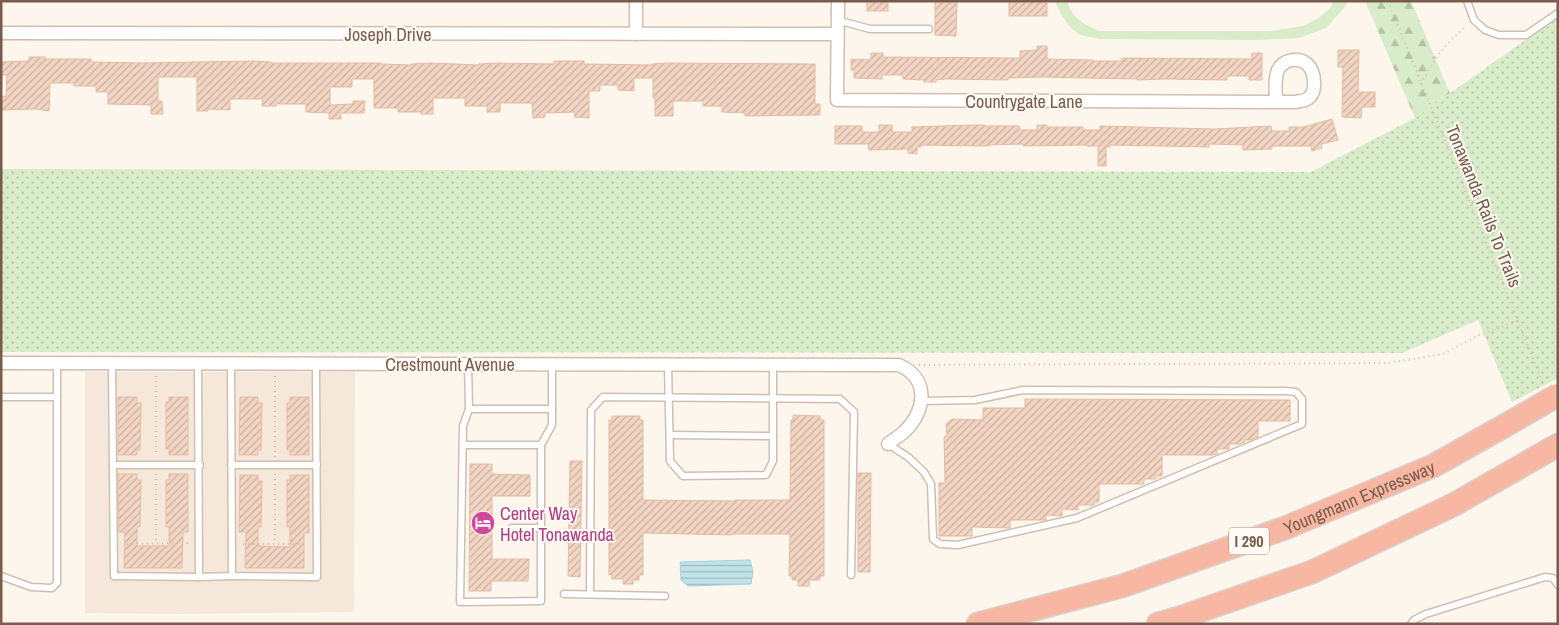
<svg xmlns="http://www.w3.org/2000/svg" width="1559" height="625" font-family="'Archivo Narrow',sans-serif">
  <defs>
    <pattern id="grass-dots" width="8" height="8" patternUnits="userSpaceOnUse" patternTransform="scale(1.25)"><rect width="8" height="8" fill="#d8ecc9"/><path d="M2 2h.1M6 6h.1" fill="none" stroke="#b4c2a5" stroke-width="1.8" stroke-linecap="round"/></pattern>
    <pattern id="forest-firs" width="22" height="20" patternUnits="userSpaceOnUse" patternTransform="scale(1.25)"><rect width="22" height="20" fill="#d8ecc9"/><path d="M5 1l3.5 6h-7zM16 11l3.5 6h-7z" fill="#b4c2a5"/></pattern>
    <pattern id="water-rules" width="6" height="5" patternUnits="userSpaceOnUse" patternTransform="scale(1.25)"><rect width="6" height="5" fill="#bfe3e8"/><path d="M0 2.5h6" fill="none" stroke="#a0bbbe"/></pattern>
    <pattern id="building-hatch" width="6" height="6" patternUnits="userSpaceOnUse" patternTransform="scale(1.25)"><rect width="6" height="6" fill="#f3d5c3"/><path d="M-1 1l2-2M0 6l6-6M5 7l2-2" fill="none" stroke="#cab0a1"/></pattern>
  </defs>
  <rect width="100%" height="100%" fill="#fdf6ec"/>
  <path fill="#f5e8da" d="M85,372H355L354,612L178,614L85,613Z"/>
  <path fill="url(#grass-dots)" d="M1558,17V378L1512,402L1478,320L1402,353L1,352V169L1311,172L1415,118Z"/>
  <path fill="url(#forest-firs)" d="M1365,1H1411L1450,93L1415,118Z"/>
  <path fill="#d8ecc9" d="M1055,1H1067C1073,20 1083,23 1099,31H1271L1303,26L1320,17L1330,8L1334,1H1348L1345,7L1326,28L1299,38L1259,40L1099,39C1093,37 1085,37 1079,34C1068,28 1059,12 1055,1Z"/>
  <path fill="url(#water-rules)" stroke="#a5d3da" d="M750,560L753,572L751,584L688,586L681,580L680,562Z"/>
  <g fill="url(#building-hatch)" stroke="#e6bba3">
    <rect x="867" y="1" width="21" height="10"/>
    <path d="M935,1H957L956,36L935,35Z"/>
    <rect x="1009" y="1" width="38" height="15"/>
    <path d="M1037,46H1047V59L1093,60V61H1122V58L1252,59V53H1262V80H1249V76H1227V80L1165,79L1137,80V79L1040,77L1008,78V80L946,79L936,80V82H924V80L903,79V75H882V79L854,78V70H851V59L871,60V53H883V57L1020,58V51L1037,50Z"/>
    <path d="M1338,50H1359L1358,92H1375V107H1362L1361,118L1342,117L1343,67H1338Z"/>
    <path d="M29,57H45V59H91V62L142,63L253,61L271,62V63H381V64L411,65V64L431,63L479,65V64L495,63L554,64V61H584V64L652,65V64L668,63L815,64V104H820V115L745,116V113L722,112V106H703V101H673V116H655V98H653V78H634V91L618,90V85H600V91H589V118L574,117L575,112L545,113V117L533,118L532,103H500V112H487V106H465V98H433V114H421V112H398V108H374V79H352V87H330V105L353,104V101H365L364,113H341V119H329V113L306,112V104H276V106H262L263,99H230V110L208,109V111H197V77H158V101H162L163,114H151V105L108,104V92H96V86H74V83H50L49,111L36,109L1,110V97L6,96L7,75H1V62L29,61Z"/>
    <path d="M1332,119L1338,140L1321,144L1322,148L1312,151L1311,146H1272V149L1243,150V145L1209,144V147L1110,145V147H1106V166H1098V146H1087V145L1023,146V144L988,145V146H980L921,145V147H917V154L908,153V149L869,150L868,144H835V126H862V132H879V125H892V132H912V127L974,125H985V126H1019L1020,130H1037V125H1047V127H1083V130H1100V126L1214,129L1271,126L1272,131H1289V127H1304Z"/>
    <path d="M118,397H137V403H141L140,450H137V455H118Z"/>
    <path d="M169,397H188V455H169V449H166V402H169Z"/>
    <path d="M240,397H258V403H262L261,450H258V455H239Z"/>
    <path d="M290,397H309V455H290V450H287V403H290Z"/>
    <path d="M1025,399L1290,400V421H1258V437L1250,440H1245V442L1240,444H1229V449H1217V454L1214,455H1162V476H1156V479H1144V484H1099V502H1094V505H1078V510L1062,509V516L1046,515V520H1010V528L972,527V536H939V483H945L944,437L947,436L946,424L952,419L983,420V408H1025Z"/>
    <path d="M793,415L820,416V420H824V576H820V580H809V586H798V580H792V576H789L790,534H732V535L643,533V575H639V580H633V584H623V579H612V575H609V420H612V416H640V420H643V500L735,501V500H790L791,420H793Z"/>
    <path d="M570,461H582L580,577L568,576Z"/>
    <path d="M470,464H492V474L530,475V496H492V559H529L528,581H491V591H469Z"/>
    <path d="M858,473H871L870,572H858Z"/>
    <path d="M118,474H137V480H141L140,527H137V546H169V527H166V480H169V474H188V532H183L182,568H124L125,532H119Z"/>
    <path d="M240,475H258V481H262L261,527H258V546L290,547V527H287V480H290V475H309V533H304V568H245L246,532H239Z"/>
  </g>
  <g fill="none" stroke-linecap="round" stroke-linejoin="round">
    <g stroke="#d1beb0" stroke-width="9">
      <g id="service">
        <path d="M1467,1L1474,20L1485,30L1499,35H1526L1558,13"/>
        <path d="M837,20L870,29H929"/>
        <path d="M112,364L114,576L199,577L198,364"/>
        <path d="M231,364L232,576L317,577L316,364"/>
        <path d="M468,364L469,409L463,426L460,602L541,601V445L552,425V364"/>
        <path d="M668,364L670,461L683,476L766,475L773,461V365"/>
        <path d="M1,397H57"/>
        <path d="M469,409H552"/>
        <path d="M670,435L773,436"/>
        <path d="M888,444L908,457L924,472L931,484L933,539L940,544L958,545L1077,518L1302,424V399L1296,392L1285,391L1023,390L975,400L922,401"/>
        <path d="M463,445H541"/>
        <path d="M113,465H200"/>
        <path d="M231,465H317"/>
        <path d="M512,528H541"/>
        <path d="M1,576L31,587L52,588L57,583V364"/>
        <path d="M199,577L232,576"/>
        <path d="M564,594L665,596"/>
        <path d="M590,594L591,410L603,397L840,399L854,412L851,575"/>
        <path d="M1411,624L1414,620L1426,614L1545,577L1553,578L1558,585"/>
      </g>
    </g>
    <g stroke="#d1beb0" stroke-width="15">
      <g id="minor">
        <path d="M838,1L837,100L1296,102C1299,101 1304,101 1307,99C1318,93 1315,71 1307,64C1298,56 1283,60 1278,70C1274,79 1276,92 1276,101"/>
        <path d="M1,33L837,34"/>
        <path d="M636,34V1"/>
        <path d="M1,363L899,365C930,379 926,410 904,432C899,436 893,440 888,444"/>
      </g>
    </g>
    <g stroke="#dad1cd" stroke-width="25">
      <g id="motorway">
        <path id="s1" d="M978,624L1122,586L1285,528L1433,466L1506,425"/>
        <path d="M1158,624L1182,617L1312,572L1453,505L1558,445"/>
      </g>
    </g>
    <g stroke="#d9b8a5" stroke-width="2" stroke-dasharray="1 4" stroke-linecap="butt">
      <path d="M1388,1L1543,383"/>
      <path d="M1421,84C1435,58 1443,45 1467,26"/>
      <path d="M919,365L1388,363L1443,354L1479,335L1517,321"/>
      <path d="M156,376V456"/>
      <path d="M275,376V457"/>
      <path d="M156,474V543"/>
      <path d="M275,474V544"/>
      <path d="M127,544L188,543"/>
      <path d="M243,544H307"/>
    </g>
    <use href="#service" stroke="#fff" stroke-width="6"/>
    <use href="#minor" stroke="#fff" stroke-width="12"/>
    <use href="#motorway" stroke="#f7b7a3" stroke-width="22"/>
    <g stroke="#dad1cd" stroke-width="25" stroke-linecap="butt">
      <path id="motorway-bridge" d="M1506,425L1558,395"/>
    </g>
    <use href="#motorway-bridge" stroke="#f7b7a3" stroke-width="22"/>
  </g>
  <defs>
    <g id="hotel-disc" transform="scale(1.25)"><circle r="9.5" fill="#d1479c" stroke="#fffaf3"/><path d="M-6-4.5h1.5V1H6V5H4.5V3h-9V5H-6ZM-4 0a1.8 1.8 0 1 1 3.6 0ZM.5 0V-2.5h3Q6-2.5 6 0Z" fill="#fff"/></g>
  </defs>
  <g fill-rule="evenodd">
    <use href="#hotel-disc" x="483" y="523"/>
  </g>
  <g text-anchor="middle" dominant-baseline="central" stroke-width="4" stroke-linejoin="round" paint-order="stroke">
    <rect fill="#fffaf3" stroke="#a28b7f" stroke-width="1" x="1229" y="527.5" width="40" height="27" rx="4"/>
    <g font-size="16" font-weight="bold" fill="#7a5c4d">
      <text x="1249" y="541">I 290</text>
    </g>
    <g font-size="18" fill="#7a5c4d" stroke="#fffaf3">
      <text x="388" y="34">Joseph Drive</text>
      <text x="1024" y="101">Countrygate Lane</text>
      <text transform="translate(1484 206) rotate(68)">Tonawanda Rails To Trails</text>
      <text x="450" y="364">Crestmount Avenue</text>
      <text stroke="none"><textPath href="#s1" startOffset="402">Youngmann Expressway</textPath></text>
    </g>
    <g font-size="18" fill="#b23c85" stroke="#fffaf3" text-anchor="start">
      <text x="500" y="513">Center Way<tspan x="500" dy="21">Hotel Tonawanda</tspan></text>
    </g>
  </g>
  <rect width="1559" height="625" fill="none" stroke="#7a5c4d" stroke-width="5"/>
</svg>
